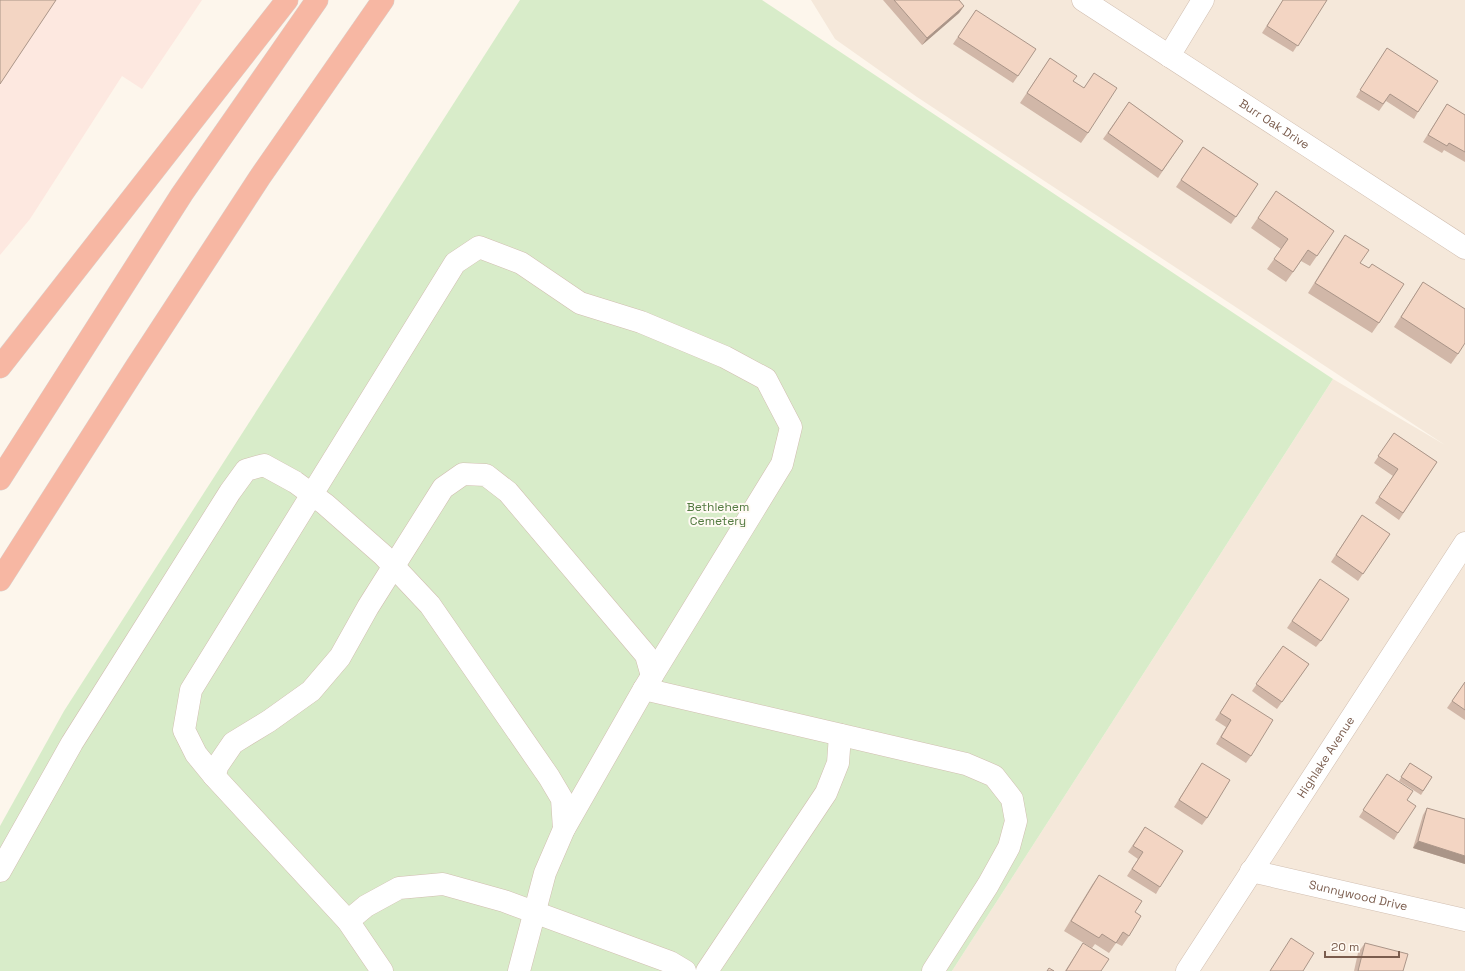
<svg xmlns="http://www.w3.org/2000/svg" width="1465" height="971" font-family="'Space Grotesk',sans-serif">
  <rect width="100%" height="100%" fill="#fdf6ec"/>
  <path fill="#f5e8da" d="M811,0H1465V971H952L1333,379L1445,445L917,97L835,39Z"/>
  <path fill="#fde8e0" d="M0,0H202L142,89L122,76L30,219L0,255Z"/>
  <path fill="#d8ecc9" d="M520,0H762L1333,379L952,971H0V826L64,711Z"/>
  <g fill="none" stroke-linecap="round" stroke-linejoin="round">
    <g stroke="#d1beb0" stroke-width="23">
      <g id="minor">
        <path id="s1" d="M1083,0L1465,248"/>
        <path d="M1169,56L1203,0"/>
        <path d="M644,689L966,764L994,776L1012,799L1016,821L1009,847L988,885L933,971"/>
        <path d="M214,776L218,765L233,743L269,721L311,691L340,657L368,607L443,488L463,474L486,475L508,492L646,655L652,676"/>
        <path d="M0,871L72,743L230,492L246,470L264,465L295,482L325,504L383,555L430,605L549,777L562,799L564,829"/>
        <path id="s2" d="M1251,871L1465,920"/>
        <path d="M348,921L366,906L399,888L443,884L504,901L670,962L685,971"/>
        <path d="M382,971L348,921L214,776L196,754L184,730L191,690L455,263L479,247L521,263L580,303L641,322L725,357L766,379L791,427L782,464L644,689L564,829L545,873L519,971"/>
        <path d="M707,971L826,793L838,763L840,735"/>
        <path id="s3" d="M1187,971L1465,543"/>
      </g>
    </g>
    <g stroke="#dad1cd" stroke-width="23">
      <g id="highway">
        <path d="M0,367L287,0"/>
        <path d="M0,479L182,194L317,0"/>
        <path d="M0,580L136,367L260,177L383,0"/>
      </g>
    </g>
    <use href="#minor" stroke="#fff" stroke-width="22"/>
    <use href="#highway" stroke="#f7b7a3" stroke-width="22"/>
  </g>
  <g fill="#d1b7a8">
    <path d="M883,0H959L964,6L959,13L922,45Z"/>
    <path d="M1283,0H1327L1293,52L1262,33Z"/>
    <path d="M976,10L1018,76L1013,83L953,44Z"/>
    <path d="M1387,48L1418,112L1414,119L1386,101L1379,111L1356,97Z"/>
    <path d="M1050,58L1073,81L1084,88L1094,73L1088,133L1081,143L1020,103Z"/>
    <path d="M1129,102L1183,141L1158,178L1103,139Z"/>
    <path d="M1447,104L1465,115V162L1444,150L1442,153L1423,142Z"/>
    <path d="M1203,147L1258,184L1231,224L1176,187Z"/>
    <path d="M1276,191L1334,231L1310,266L1301,261L1286,282L1267,269L1281,249L1251,228Z"/>
    <path d="M1345,235L1360,263L1369,268L1372,264L1379,323L1372,333L1308,293L1338,245Z"/>
    <path d="M1423,282L1458,354L1451,364L1394,327Z"/>
    <path d="M1394,433L1437,462L1399,520L1375,503L1393,476L1374,463Z"/>
    <path d="M1362,515L1390,534L1358,581L1331,562Z"/>
    <path d="M1320,579L1321,641L1316,647L1287,628Z"/>
    <path d="M1283,646L1309,664L1277,709L1252,691Z"/>
    <path d="M1465,682V720L1447,708Z"/>
    <path d="M1232,694L1251,756L1246,763L1216,744L1226,727L1215,720Z"/>
    <path d="M1202,763L1207,818L1202,825L1174,807Z"/>
    <path d="M1410,763L1432,777L1421,795L1399,781Z"/>
    <path d="M1382,781L1398,833L1394,840L1359,817Z"/>
    <path d="M1427,808L1465,819V864L1413,848L1423,815Z"/>
    <path d="M1145,827L1160,887L1156,894L1127,876L1138,859L1128,852Z"/>
    <path d="M1099,875L1135,912L1129,936L1122,946L1116,943L1109,953L1095,944L1092,948L1064,931L1092,885Z"/>
    <path d="M1083,943L1101,971H1065Z"/>
    <path d="M1365,943L1403,971H1354L1358,953Z"/>
  </g>
  <g fill="#aa9588">
    <path d="M964,6L959,13L922,45L927,38Z"/>
    <path d="M1418,841L1465,856V864L1413,848Z"/>
  </g>
  <g fill="#f3d5c3" stroke="#aa9588">
    <path d="M0,0H56L0,84Z"/>
    <path d="M894,0H959L964,6L927,38Z"/>
    <path d="M1283,0H1327L1298,46L1267,26Z"/>
    <path d="M976,10L1036,49L1018,76L958,37Z"/>
    <path d="M1387,48L1438,81L1418,112L1390,94L1383,104L1360,90Z"/>
    <path d="M1050,58L1077,76L1073,81L1084,88L1094,73L1117,88L1088,133L1027,93Z"/>
    <path d="M1129,102L1183,141L1162,171L1108,133Z"/>
    <path d="M1447,104L1465,115V152L1449,143L1447,146L1428,135Z"/>
    <path d="M1203,147L1258,184L1236,217L1181,180Z"/>
    <path d="M1276,191L1334,231L1317,256L1308,250L1293,272L1274,259L1288,239L1258,218Z"/>
    <path d="M1345,235L1369,250L1360,263L1369,268L1372,264L1404,284L1379,323L1315,283Z"/>
    <path d="M1423,282L1465,309V343L1458,354L1401,317Z"/>
    <path d="M1394,433L1437,462L1403,513L1379,497L1398,469L1378,456Z"/>
    <path d="M1362,515L1390,534L1363,574L1336,555Z"/>
    <path d="M1320,579L1349,599L1321,641L1292,621Z"/>
    <path d="M1283,646L1309,664L1282,702L1256,684Z"/>
    <path d="M1465,682V710L1452,701Z"/>
    <path d="M1232,694L1273,720L1251,756L1221,737L1231,720L1220,713Z"/>
    <path d="M1202,763L1230,780L1207,818L1179,800Z"/>
    <path d="M1410,763L1432,777L1423,791L1401,777Z"/>
    <path d="M1387,774L1413,791L1407,800L1416,806L1398,833L1363,810Z"/>
    <path d="M1427,808L1465,819V856L1418,841Z"/>
    <path d="M1145,827L1183,851L1160,887L1132,869L1143,852L1133,846Z"/>
    <path d="M1099,875L1142,901L1135,912L1141,916L1129,936L1123,932L1116,943L1102,934L1099,938L1071,921Z"/>
    <path d="M1291,938L1314,953L1303,971H1270Z"/>
    <path d="M1083,943L1109,959L1101,971H1066Z"/>
    <path d="M1365,943L1408,954L1403,971H1358Z"/>
    <path d="M1049,968L1054,971H1047Z"/>
  </g>
  <g text-anchor="middle" dominant-baseline="central" stroke-width="4" stroke-linejoin="round" paint-order="stroke">
    <g font-size="12" fill="#7a5c4d" stroke="#fffaf3">
      <text stroke="none"><textPath href="#s1" startOffset="228">Burr Oak Drive</textPath></text>
      <text stroke="none"><textPath href="#s3" startOffset="255">Highlake Avenue</textPath></text>
      <text stroke="none"><textPath href="#s2" startOffset="110">Sunnywood Drive</textPath></text>
    </g>
    <g font-size="12" fill="#537a41" stroke="#fffaf3">
      <text x="718" y="507">Bethlehem<tspan x="718" dy="14">Cemetery</tspan></text>
    </g>
  </g>
  <path d="M1325 951v6h74v-6" fill="none" stroke="#7a5c4d" stroke-width="2"/>
  <text x="1331" y="951" font-size="12" fill="#7a5c4d" stroke="#fffaf3" stroke-width="3" paint-order="stroke">20 m</text>
</svg>
